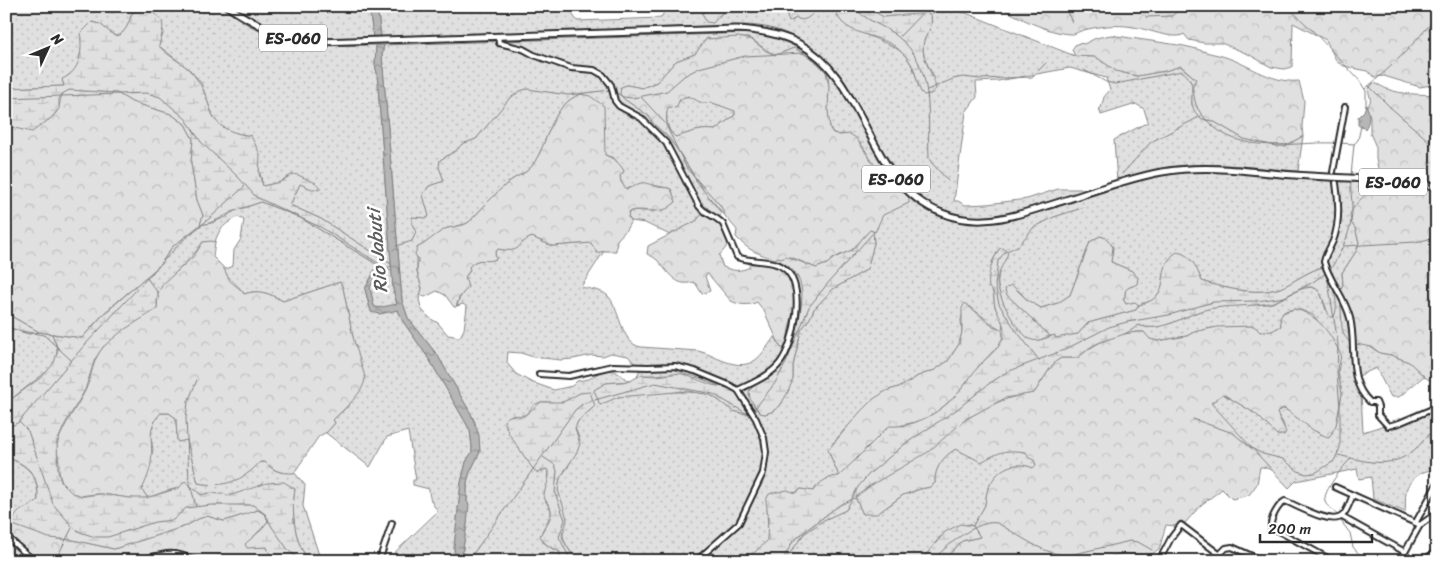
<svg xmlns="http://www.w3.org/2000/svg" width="1443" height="567" font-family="Sriracha,sans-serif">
  <defs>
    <pattern id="grass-dots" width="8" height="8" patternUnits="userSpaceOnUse" patternTransform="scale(1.25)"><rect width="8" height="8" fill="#e0e0e0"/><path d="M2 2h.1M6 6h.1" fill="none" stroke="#c0c0c0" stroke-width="1.8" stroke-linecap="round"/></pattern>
    <pattern id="forest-crowns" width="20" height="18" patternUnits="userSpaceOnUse" patternTransform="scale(1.25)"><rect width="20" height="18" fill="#e0e0e0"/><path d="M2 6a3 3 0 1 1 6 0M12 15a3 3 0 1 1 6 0" fill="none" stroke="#c0c0c0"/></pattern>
    <pattern id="wetland-marsh" width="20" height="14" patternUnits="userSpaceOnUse" patternTransform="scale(1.25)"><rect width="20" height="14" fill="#e0e0e0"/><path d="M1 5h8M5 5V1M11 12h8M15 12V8" fill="none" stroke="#c0c0c0"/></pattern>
    <pattern id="water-ripples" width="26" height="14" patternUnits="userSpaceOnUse" patternTransform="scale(1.25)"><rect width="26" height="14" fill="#b6b6b6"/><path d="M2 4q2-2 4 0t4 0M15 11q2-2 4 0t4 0" fill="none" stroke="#949494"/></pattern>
  </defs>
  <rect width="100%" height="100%" fill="#fff"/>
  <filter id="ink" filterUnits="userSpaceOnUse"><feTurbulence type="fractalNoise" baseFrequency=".02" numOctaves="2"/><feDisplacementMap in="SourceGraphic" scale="10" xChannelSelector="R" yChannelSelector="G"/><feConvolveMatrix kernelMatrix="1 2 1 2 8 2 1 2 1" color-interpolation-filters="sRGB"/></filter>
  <g filter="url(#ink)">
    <g fill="url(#grass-dots)" stroke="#868686" fill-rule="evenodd">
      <path d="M6,6H220C234,16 248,26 264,33C300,48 338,46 376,45L375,65L377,73L391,264L321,219L290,205L300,184L319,190L287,177L280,182L263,186L251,136L231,132L218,124L213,116L201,83L190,70L159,46L164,31L131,15L128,26L121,35L115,36L100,24L82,44L78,67L64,79V86L6,88Z"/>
      <path d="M234,6H367V10L370,13L373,37C318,39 281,39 234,6Z"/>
      <path d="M377,6H567L577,21L661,18L667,6H697L703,9L704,6H713L705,11L716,20L728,6H781L788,11L792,21L796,18C804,21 809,18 814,11L815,6H835L837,16C844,21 851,28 860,32C894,48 910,46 919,88L935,79C930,69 922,57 923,45C924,32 934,31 931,15L926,13L932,6H948L1075,56L1096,57L1116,71L1136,76L1165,71L1180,66L1196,79L1192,88V105L1205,120L1213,121L1244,139L1276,146H1285L1303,136L1298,171C1253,168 1203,159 1158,169C1144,172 1131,177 1117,182L1114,140L1148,122L1144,109L1136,104L1101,115L1099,108H1101L1104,97L1110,90L1106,78L1070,68L998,81L976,82L977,97L966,112L954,201H958L965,205L987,204L1027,199L1058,189H1095C1052,201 1007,220 962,217C953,216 945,212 937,208C884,183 875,127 845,82C834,65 819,51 801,41C784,30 764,25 743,25L381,37Z"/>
      <path d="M753,33C843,51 846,105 887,173C872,169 870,155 861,144C858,139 850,137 844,134C816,141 835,85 826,71C818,60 805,54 794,48L776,55C765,51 756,40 747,38L706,39L695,54L676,61L657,82L642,88L627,85L620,88L624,99L649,116L653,123L669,138L679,152L697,182L722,214L717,219L701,215L696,221L670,235L645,223L631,221L628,217L629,212C635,209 639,211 645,211C657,212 666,209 676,202L671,189C668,188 645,183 642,184C636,185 632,188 626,189L621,182L620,176L624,171L614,158L605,155L581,94C550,105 549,143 532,166C526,174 518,175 510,181C495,193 483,208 469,222L465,224L449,228L417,248V271L422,289L419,300L422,310L431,319L438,323L448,335L460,337L464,329L467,307L463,304L457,306C459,295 469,289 465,277L469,272V267C479,256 484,263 496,259L495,253L498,249C522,254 515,243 532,237L552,246L592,243L604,251L581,287C589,289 601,290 607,295C620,306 620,344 641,347L698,351C708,353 715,358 724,361C754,372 760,356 775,336L781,348L787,341L789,329L785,263L801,281L803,295L797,327L788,356L774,370L751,389L749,394L755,408L760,413L765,414L771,412L780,406L793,379V366L801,330L810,318L814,309L833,289L866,270L874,243L873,231L875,232L882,215L908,203L909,198L928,211L947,219L961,222H998L1079,200L1159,174L1200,171H1228L1386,184L1381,189L1368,193L1351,222L1355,228L1359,242L1357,250L1342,273L1343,284L1340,292L1342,313L1341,318L1367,345L1380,353L1391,355L1409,362L1424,376L1399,397H1391L1376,368L1354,378L1361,394L1363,432L1437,408V471C1425,467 1409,479 1406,491C1405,498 1406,505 1405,512L1373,499L1371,477L1359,479L1357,469L1296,481L1289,488L1251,448L1211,403L1223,394L1256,414L1277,435H1284V425L1277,413L1281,409C1292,409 1310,428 1321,435L1336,425L1342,394L1332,339L1313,315L1301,310L1294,309L1285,311L1280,318L1281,326C1275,332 1268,332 1260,332L1254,326L1212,328L1194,332L1187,336L1158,341L1149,339L1144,332H1136L1125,335L1138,325C1162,334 1185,314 1207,309C1218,307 1231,305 1241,305C1251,305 1263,305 1272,303C1284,299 1303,284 1314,288C1322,290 1323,303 1326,310L1323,267C1309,271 1298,279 1285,286C1262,297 1224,289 1202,281L1198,272L1167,262L1163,277L1162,289L1153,300L1139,305L1132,303L1126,304L1123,299L1125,297V291L1126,288L1133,286L1138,278L1132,271L1111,262L1113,247L1106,238L1100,236L1090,242L1070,295L1058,303L1041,308L1027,300L1018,290L1006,294L1050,336C1044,337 1038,343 1031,340C1017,334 995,294 998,279C999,271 1001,265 1006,258L999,249L992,262L993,291L995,307L1003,322L1002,330C988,323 978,311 965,304L961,320L962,332L959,344L948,361L935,370L918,376L902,386L886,391L844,430L828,450L839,476C828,478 820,482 813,491L801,489L767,510L768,531L767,542L745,561C729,561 728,551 710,561H576C571,550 560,541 564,529L558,490L560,478L568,467L580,440L575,428L578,421L595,406L580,393C575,396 568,401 562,402C554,404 546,400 538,403C525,409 533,418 511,415L506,427L527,460L549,471L548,482L544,495L546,502L551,510V515L542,531L543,542L551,548L560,552V561H462V554L467,524V482L470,472L480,452L475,422L471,414L438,356L408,318L402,300L382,55L384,45ZM508,352L521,353L533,357L561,360L573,359L592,355L603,356L611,353L628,356L640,369L637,377L641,375C656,376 673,372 688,375C704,378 715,388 732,388L749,412L747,414C729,413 724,402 710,395C696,389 633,393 618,397C612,399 606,402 600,405L595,390L606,383L630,381C620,376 616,369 605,369L589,379L577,381L572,386L554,390L531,382L516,374L507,363Z"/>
      <path d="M686,96L728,107L735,111V115L715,130C699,128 690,133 675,137C666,129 666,118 667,106L679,102Z"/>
      <path d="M261,202L299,217L383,268L392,271L393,289L397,305L377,308L374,306L370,288L376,268L365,289L369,306L392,310H398L402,320L429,359L470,430L472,447V452L466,462L461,483L454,548L456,561H386L438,511C432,504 429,499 429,489L413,485V480H416L408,431L387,437L370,467L326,433L335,423L333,420L350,404L353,337L343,288L340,282L283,301C268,293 260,289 244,294C238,283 228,281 223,267L226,269L233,266L234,250L241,239L244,220L238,217C226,223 219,228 215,242H203C189,263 172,273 158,293L146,277L159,266L172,247L200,225L211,223L226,217L232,212Z"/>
      <path d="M6,327L29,334L39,332L52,334C58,349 60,356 50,369L6,403Z"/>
      <path d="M161,413H169L176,418L177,441L178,442L187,439L198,483C222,488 244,480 260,462H265C274,472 282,474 294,472L305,485L303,506L319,555L316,561H310C294,545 291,511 295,489C276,474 253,492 232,495C222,497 211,494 201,495C192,479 161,493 148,498L142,490L153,449L150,435L156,418Z"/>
      <path d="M956,449L966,453L970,457L1013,450L1026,452L1034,460L1036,465L1033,468C1013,460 996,470 988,489C986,494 986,500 985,505C982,512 976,519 973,526L968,524L940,537L921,561H782L793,541L838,506L855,497L863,514L890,505L903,495L920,489L930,487L935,483C934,468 943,456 956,449Z"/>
      <path d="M6,457C29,466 38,475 38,500C28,509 15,510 13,525L6,522Z"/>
    </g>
    <g fill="url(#forest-crowns)" stroke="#868686" fill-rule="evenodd">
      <path d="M713,6H728L713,23L706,22L702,13Z"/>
      <path d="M781,6H815V11C809,18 804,22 796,18L789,22L787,16L788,11Z"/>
      <path d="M863,6H932L926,13L894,17H884L876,14Z"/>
      <path d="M999,6H1437V84L1420,87L1384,76L1375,77L1367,71L1344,66L1337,62L1326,40L1293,23L1292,67L1284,69L1271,67L1248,54L1221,43H1204L1189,40L1184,34C1175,41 1145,28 1133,27C1117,24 1100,26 1084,30C1079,31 1074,35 1070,34C1049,33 1016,17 999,6Z"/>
      <path d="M1111,35C1136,39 1160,42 1184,46C1196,48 1207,53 1218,55C1245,61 1270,84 1299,81L1304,101L1302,127L1303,136L1285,146H1276L1244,139L1213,121L1202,119L1195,112L1192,105V88L1196,79L1181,66L1165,71L1137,76L1116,71L1096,57L1075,56L1072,50L1075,45L1079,43L1084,44L1096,38Z"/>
      <path d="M739,37L752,40L766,51L776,55L794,48L814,60L826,72L829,86L828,110L830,129L833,133L840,135L850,134L856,138L875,166L880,171L887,173L909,198V203L883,215L875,232L870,230L852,250L834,258L827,264L816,268L791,257L782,259L778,257L775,259C757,253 750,252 736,237L737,230L704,191L679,152L669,138L653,123L649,116L624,99L620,94L621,87L627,85L642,88L657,82L676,61L695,54L706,39ZM688,96C696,99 702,106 710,102L735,111V115L715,130C698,128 691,133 675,137C666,129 665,119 668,107L676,108L680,99Z"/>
      <path d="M1373,83C1379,84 1382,87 1387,89C1403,95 1421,94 1437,95V179L1434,182L1380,178L1376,159V147L1370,133V116L1366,107C1373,102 1370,97 1368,90Z"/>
      <path d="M69,90L117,93L132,102L171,114L185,124L193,139L191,163L197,200L203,215L200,225L172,247L159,266L104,313L82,338L39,332L6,313V126C22,131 51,126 58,109C62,101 58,94 69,90Z"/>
      <path d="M581,94L590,96L604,106L605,155C614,159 619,162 624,171L620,176L621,182L626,189C632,188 636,184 641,183C647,182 653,186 658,187C663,188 666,187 671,189L676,202C673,204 669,208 666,209C654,214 639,207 629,212L628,217L631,221L626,230L617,240L616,251H604L597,253L591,243L552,246L532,237C514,244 524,254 498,249L495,253L496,259C485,264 479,255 469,267L470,270L465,277L468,287L459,298L456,307H454L445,295L437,291L425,297L420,295L422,289L417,271L418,258L415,255L417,248C427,243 434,235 445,229C453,226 462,227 469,222C483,208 495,193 510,181C518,175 526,174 532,166C549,143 550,105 581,94Z"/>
      <path d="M1386,184L1437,187V384L1426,378L1409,362L1391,355L1380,353L1372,347L1350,343L1344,335L1342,328L1340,292L1343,284L1342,273L1357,250L1359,242L1355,228L1351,222L1350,214L1355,205L1362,198L1368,193L1381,189Z"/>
      <path d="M703,213C716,213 728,230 728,242C727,247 723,252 719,255L723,267C734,271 739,272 750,267L746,260C754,260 766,260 774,263C803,276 795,305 789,329C788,336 787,342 784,348H781L764,311L757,302C749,306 739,305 731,301L708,274L705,276L710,291L702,294L696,284L693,282C675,288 668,271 657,260C654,257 651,256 647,254L648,246L696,221Z"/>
      <path d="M1100,236L1106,238L1113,247L1111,262L1132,271L1138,278L1137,284C1130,288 1124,286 1125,297L1123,299L1126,304L1135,302L1139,305L1136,310L1088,323L1078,334L1054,339L1055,336H1050L1006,294L1005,289L1011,285L1013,286L1027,300L1041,308L1058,303L1070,295L1090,242Z"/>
      <path d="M211,241L215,242L213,257L223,267L230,281L241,290L244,294C260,289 268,293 283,301L340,282L343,288L353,337L365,377C365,393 343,409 333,420L335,423L327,432L319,436L294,473C281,473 275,472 265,462H260C243,481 224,488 198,483L187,440L178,442L177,441L176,418L169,413H161C145,428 154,443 151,463C150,472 146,480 142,490L148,498C133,500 117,496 102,494C93,493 81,498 72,494C62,488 58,475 59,464C59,457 55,449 58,442C64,424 76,409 85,391C92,377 92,359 104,346C118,330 139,320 157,309L158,293L163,284L194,256L203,242Z"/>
      <path d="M965,303L993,326L1002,330L1003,337L998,346L979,366L958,394L938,411L923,420L895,427L867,447L860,456L839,476L828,450L860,412L872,400L886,391L902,386L918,376L935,370L948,361L959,344L962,332V308Z"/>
      <path d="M1294,309C1318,314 1331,334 1341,355L1338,372L1342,394L1336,425L1329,438L1313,430L1284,408L1281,409L1277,413L1286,432L1284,435H1277L1256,414L1223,394L1211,403L1272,470L1263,467H1260L1257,484L1249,495L1232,499L1222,489L1201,505L1185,523L1176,526L1166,525L1159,550H1157C1149,560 1132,552 1121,554C1114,555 1107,558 1101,561H943L962,541L980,537L973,526C976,519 982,512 985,505C986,500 986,494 988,489C996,470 1012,459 1033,468L1036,465L1034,460L1029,458L1026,452C1004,449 1000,452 981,462L956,449C943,456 934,469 935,483L930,487L920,489L903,495L877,514H863L855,497C876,481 898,468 919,453C957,427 987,398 1034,393L1051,367L1055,362L1061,358H1078C1096,341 1120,332 1144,332L1150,339L1158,341L1187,336L1194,332L1217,327L1254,326L1260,332L1272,331L1281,326L1280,318L1283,313Z"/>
      <path d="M258,510L266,515L268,521C262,531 250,536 247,547H267L272,561H6V522L57,539L73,540L114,549L186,526L198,519L207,516L224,521Z"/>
    </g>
    <g fill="url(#wetland-marsh)" stroke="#868686">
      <path d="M835,6H863L884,17L926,13L931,15C934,31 924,33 923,46C922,61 934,74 936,89L931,94L924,95L921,92C917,85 917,77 914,70C911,61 904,54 897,48C878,32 838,37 835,6Z"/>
      <path d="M141,7C167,19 165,21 159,46C168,57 183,62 192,73C219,104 198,128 251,136L260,154L259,174L263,186L280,182L293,174L298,175L316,183L321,189H312L300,184L290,205L321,219L391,264L392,271L383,268L299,217L261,202C252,205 243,208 234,211C222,217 214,223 200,225L203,215L197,200L191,163L193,139L185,124L171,114L132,102L117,93L69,90L62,94L59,99V109L51,118L32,132L6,126V88L64,86L62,79C80,72 83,51 80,34L92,22L100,24L115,36L120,35C123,32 127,28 128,24C132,16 131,10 141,7Z"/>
      <path d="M870,230L873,231L874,243L868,267L866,270L833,289L814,309L810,318L801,330L793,366V379L788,392L780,406L771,412L765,414L760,413L750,399L749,391C758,379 776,371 786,357C790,351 791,342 794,335C803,306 812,273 775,259L778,257L782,259L786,256L816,268L827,264L834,258L852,250Z"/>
      <path d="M1003,248L1008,252C1006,262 998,269 997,281C997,296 1018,335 1032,340C1039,342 1048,337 1055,335V338L1078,334L1088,323L1136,310L1139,305C1177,296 1152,268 1177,252C1193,255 1196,268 1202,281C1225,289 1262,297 1285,286C1298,279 1309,271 1323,267C1330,281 1341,301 1334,317H1330C1325,309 1323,292 1315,288C1303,283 1282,301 1269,303C1249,307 1228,305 1208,309C1185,314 1162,334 1138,325C1126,337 1109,337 1094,345C1088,348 1083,353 1078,358H1061L1055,362L1051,367L1034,393L1005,398L966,419L928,452L868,487L855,498L838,506L805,531L793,541L782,561H745L767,541L768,518L766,500L769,494L787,490L796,493L801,489L813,491C819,482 829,476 839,476L889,426C916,428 942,411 959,392C967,383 972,373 980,365C987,357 1003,346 1004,335C1005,321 998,317 995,306C994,302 994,296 993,291L989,288C987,273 992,262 999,249Z"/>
      <path d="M146,277L158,293L157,309L122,331L103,347L95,359L85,390L65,424L57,442L58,471L61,482L72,493L83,496L101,494L130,498H146L179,488L185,481L201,495L208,493L232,495L267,483L284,482L295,489C291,511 294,545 310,561H272L267,547L247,548L245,544L260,531L268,521L266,515L258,510L224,521L207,516L198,519L186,526L114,549L73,540L49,538L13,525C15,507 27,510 38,500C39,475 29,465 6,457V403L43,376L54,363L58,349L52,334L82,338L104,314Z"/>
      <path d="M6,313L9,315L39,332L29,334L6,327Z"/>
      <path d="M680,373L712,385L736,389L749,407V412L747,414L733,411L711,395L687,391L618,397L600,405L594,390L606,383L630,381L641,375L656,376Z"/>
      <path d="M590,392L595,406L578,421L575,428L580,444L577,452L560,478L558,490L566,515L567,521L562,535L563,540L576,561H560V552C552,547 545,546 540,536C543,528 553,519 551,510C550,504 544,501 544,495C545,487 550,480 549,471L546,469L538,473L533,469L509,434L504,421C509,413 516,416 524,416L541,402H563L580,393Z"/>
      <path d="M960,524L973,526L980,537L962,541L943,561H921L945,532Z"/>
    </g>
    <g fill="url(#water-ripples)" stroke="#7e7e7e">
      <path d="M367,6H377L381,37H373L370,13L367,10Z"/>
      <path d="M376,45H384L382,55L402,300L408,318L438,356L471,414L479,435L480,452L470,472L467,482V502L469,504L467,524L462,554V561H456L454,548L461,483L466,462L472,452V447L470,430L429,359L402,320L398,310L380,314L371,312L365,289L376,268L379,270L370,288L374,306L377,308L397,304L393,289L377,73L375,65Z"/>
      <path d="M1366,105C1370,112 1370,122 1365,129L1358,125V117L1364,111Z"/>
    </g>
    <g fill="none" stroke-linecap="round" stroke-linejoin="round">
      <g stroke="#7e7e7e" stroke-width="1">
        <path d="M853,6C866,22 882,24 897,36C936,66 927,115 929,158L931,162L948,181"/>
        <path d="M1064,6L1072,22"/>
        <path d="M1287,6L1314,32L1359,80L1366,91V105"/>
        <path d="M1146,17L1172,16L1183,6"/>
        <path d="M900,36L929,6"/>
        <path d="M1084,70L1106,82L1115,84L1182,71C1198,83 1190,99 1200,112C1234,159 1288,141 1336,143"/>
        <path d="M1369,86L1390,107L1437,148"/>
        <path d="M1365,89C1394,65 1414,44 1437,16"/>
        <path d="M927,90L953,79L963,77L980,79L1032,77L1046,63"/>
        <path d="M614,91L623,97L633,98L667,91L684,76L699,68L745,56L804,53"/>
        <path d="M641,97L665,123L687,169L720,205L725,214"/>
        <path d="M6,98L147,93L160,97L186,119L201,142L238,177L256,197L322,228L386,268L392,266"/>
        <path d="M1340,143L1354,144"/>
        <path d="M1122,174L1151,142L1201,116"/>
        <path d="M1351,176L1354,144L1358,140L1361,126"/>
        <path d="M396,246L412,241L416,232L412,224V217L427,218L429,216L423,195L429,186L444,181L439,167L440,160L457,150L462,144L476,139L509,99L520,91L527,89L568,95L610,90"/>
        <path d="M1344,246L1416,242L1437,237"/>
        <path d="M1330,270C1341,252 1353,230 1352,207C1352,198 1350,189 1351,180"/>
        <path d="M6,326L16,330L44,335L71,360"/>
        <path d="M1039,360L1015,329L999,304L995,285L998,261L1005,252L1019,245L1033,228L1054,217L1082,208"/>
        <path d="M753,411L775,383L786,363L809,307L828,283L872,234"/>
        <path d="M1193,419L1233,433L1251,448L1263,454L1283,459L1298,471L1306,474L1315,473L1334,461L1340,448V407L1337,373L1338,344L1327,275"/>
        <path d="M19,422L28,431L53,504L73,527L80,532L95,537H108L155,522L173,520L186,508L211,505H253L265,514L272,527L289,551L301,561"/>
        <path d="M6,429L19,422L23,417L82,348L181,242L211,217L245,186"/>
        <path d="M1338,455C1364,461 1390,470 1413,451C1422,444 1428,434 1437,426"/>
        <path d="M543,457L555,465L557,471L555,493L565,520L559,537L571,561"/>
        <path d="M196,506L189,480L186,418L188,402L197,380"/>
        <path d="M1338,516C1335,511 1327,507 1325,502C1322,491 1344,466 1351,458"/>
        <path d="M1340,520L1350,533L1353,547L1365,561"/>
        <path d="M55,561L72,528"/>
        <path d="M468,561L575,410L584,403L655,383L713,394L746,413H750"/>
        <path d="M784,561L804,534L824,520L846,510L858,487L869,474L905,444L956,410L990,383L1007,372L1064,350L1109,327L1127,322L1169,315L1213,302L1257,301L1285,297L1313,282L1326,273"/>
        <path d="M932,561C945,547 977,519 997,523C1020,535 1044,556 1070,555L1130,541L1138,542L1152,550"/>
      </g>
      <g stroke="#2b2b2b" stroke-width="8">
        <g id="minor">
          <path d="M498,36L499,43L523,49L534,55L571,68L594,70L603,75L611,85L615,101L619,106L641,118L666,143L699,206C705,214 716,216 723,224L737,257C752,263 772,258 785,269C806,287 795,343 780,363C770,376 752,383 738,390"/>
          <path d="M1333,172L1345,107"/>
          <path d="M1336,183C1339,202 1340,223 1333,241C1330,248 1325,255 1324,262C1330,282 1345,298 1350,318C1357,346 1346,380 1370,402H1376L1378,407V415L1388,426L1399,423L1437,407"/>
          <path d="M539,374L569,376L613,366L648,367L675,366L695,371L729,385L738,390L756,419L764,438L766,452L763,473L739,523L696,561"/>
          <path d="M1335,487L1420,525"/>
          <path d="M1342,517L1405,552"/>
          <path d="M1416,522L1437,484"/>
          <path d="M6,536L34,561"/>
          <path d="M138,561C161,555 172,548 195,561"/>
          <path d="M379,561L392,523"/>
          <path d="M1159,561L1171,538L1181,525L1219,554"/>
          <path d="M1213,561L1226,548L1232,547L1263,561"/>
          <path d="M1333,561L1271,527C1270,519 1278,505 1285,501C1296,505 1332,526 1342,516C1347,512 1350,501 1353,495"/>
          <path d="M1400,561L1420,525L1437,513"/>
          <path d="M1423,561L1435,552"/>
        </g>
      </g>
      <g stroke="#2b2b2b" stroke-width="9">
        <path id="major" d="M227,6C258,27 282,37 319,42L736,29C758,30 779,33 798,43C868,79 865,183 942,213C976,227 1009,218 1043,207C1082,196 1122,179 1162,172C1202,165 1241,170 1281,174C1304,176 1326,177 1349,178C1378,180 1407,184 1437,186"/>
      </g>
      <use href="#minor" stroke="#fff" stroke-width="4"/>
      <use href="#major" stroke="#fff" stroke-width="5"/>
    </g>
  </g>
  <g text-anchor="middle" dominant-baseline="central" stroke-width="5" stroke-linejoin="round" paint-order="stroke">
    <g fill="#fff" stroke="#6b6b6b" stroke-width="1">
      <rect x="259" y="24.5" width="68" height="27" rx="4"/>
      <rect x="862" y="165.5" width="68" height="27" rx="4"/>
      <rect x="1359" y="168.5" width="68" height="27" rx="4"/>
    </g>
    <g font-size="16" font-weight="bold" fill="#2b2b2b">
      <text x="293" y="38">ES-060</text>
      <text x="896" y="179">ES-060</text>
      <text x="1393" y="182">ES-060</text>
    </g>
    <g font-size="19" font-style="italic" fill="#5c5c5c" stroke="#fff">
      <text transform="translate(377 251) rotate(-95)">Rio Jabuti</text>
    </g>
  </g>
  <rect width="1443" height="567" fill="none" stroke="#fff" stroke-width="25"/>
  <rect x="12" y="12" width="1418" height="542" fill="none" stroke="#2b2b2b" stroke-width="2" filter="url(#ink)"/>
  <g transform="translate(48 48) rotate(46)" stroke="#ffffff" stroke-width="4" paint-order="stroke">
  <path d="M0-4L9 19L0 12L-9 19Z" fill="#2b2b2b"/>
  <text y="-8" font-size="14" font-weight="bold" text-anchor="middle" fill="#2b2b2b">N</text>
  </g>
  <path d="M1260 534v8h112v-8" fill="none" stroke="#2b2b2b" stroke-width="2.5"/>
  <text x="1268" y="534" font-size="15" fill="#2b2b2b" stroke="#ffffff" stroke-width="4" paint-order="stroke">200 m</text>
</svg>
